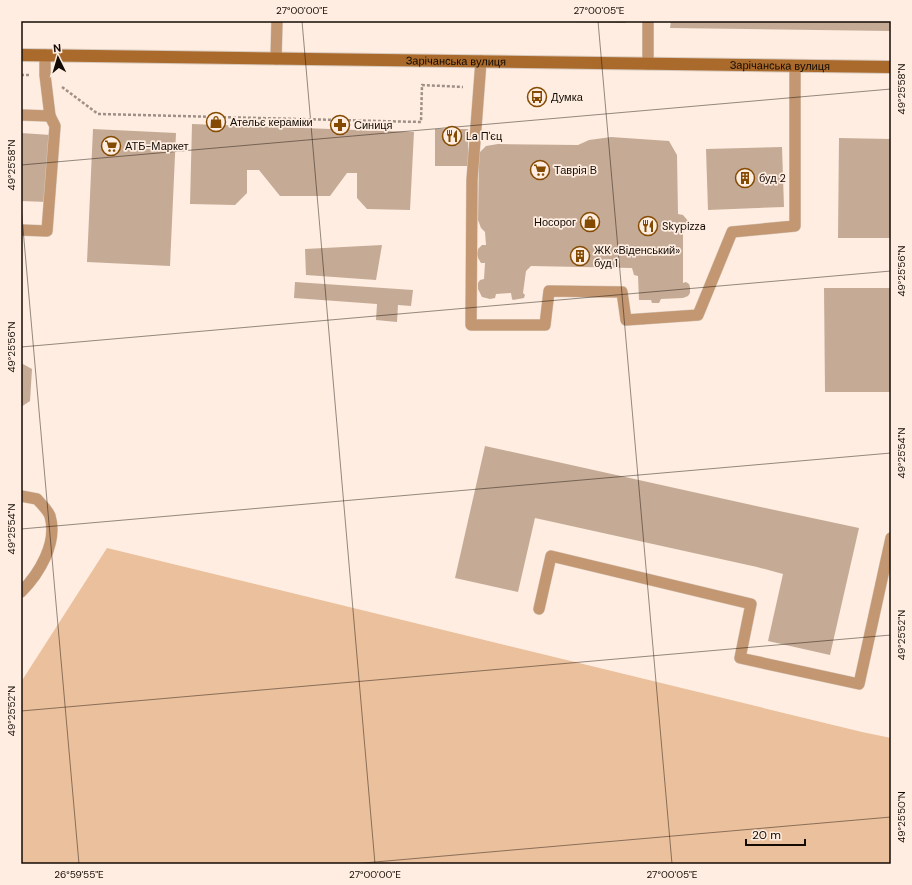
<svg xmlns="http://www.w3.org/2000/svg" width="912" height="885" font-family="'DM Sans',sans-serif">
  <rect width="100%" height="100%" fill="#feede0"/>
  <path fill="#ebc09c" d="M107,548L862,732L891,738V864H21V682Z"/>
  <g fill="#c5ab96">
    <path d="M570,21H626V23L570,22Z"/>
    <path d="M671,21H891V31L670,28Z"/>
    <path d="M192,124L414,132L410,210L367,209L357,198V173H347L330,196H280L259,170H247V193L235,205L190,204Z"/>
    <path d="M93,129L176,133L170,266L87,262Z"/>
    <rect x="435" y="129" width="33" height="37"/>
    <path d="M21,133L51,135L47,202L21,201Z"/>
    <path d="M611,137L669,141L677,155L678,214L683,215L689,222L688,227L683,233V283L686,282L689,284L690,287V293L688,296L683,298L661,299L659,303H652L651,300H639L638,276L634,275L632,268L531,266L526,271L523,293L525,295L524,298L513,300L512,299L511,293L496,294L495,298L490,299L482,297L478,289V283L480,280L484,279L485,263H481L478,258L477,254L478,249L482,245H486L485,232L481,228L478,220L479,153L486,146L498,144L578,145L589,140Z"/>
    <path d="M839,138L891,139V238H838Z"/>
    <path d="M782,147L784,207L708,210L706,149Z"/>
    <path d="M382,245L376,280L306,275L305,249Z"/>
    <path d="M295,282L413,290L411,306L398,305L397,322L376,320L377,304L294,298Z"/>
    <path d="M824,288H891V392H825Z"/>
    <path d="M21,363L32,369L30,401L21,407Z"/>
    <path d="M485,446L770,509L859,528L830,655L768,641L783,574L757,567L535,518L518,592L455,578Z"/>
  </g>
  <g fill="none" stroke-linecap="round" stroke-linejoin="round">
    <g stroke="#d8c9bd" stroke-width="12">
      <g id="lane">
        <path d="M648,21V64"/>
        <path d="M276,59L277,21"/>
        <path d="M481,61L472,180L471,325H545L549,291L622,292L626,320L698,315L732,232L795,226V66"/>
        <path d="M21,115L50,116L45,75V55"/>
        <path d="M21,230L47,231L55,126L50,116"/>
        <path d="M21,496L37,499C41,504 48,510 50,516C58,543 39,574 21,592"/>
        <path d="M539,609L551,556L751,604L740,658L859,684L891,538"/>
      </g>
    </g>
    <g stroke="#d8c9bd" stroke-width="14">
      <g id="secondary">
        <path id="s1" d="M21,55L891,67"/>
      </g>
    </g>
    <g stroke="#9e9086" stroke-width="2.5" stroke-dasharray="3 2" stroke-linecap="butt">
      <path d="M21,75H30"/>
      <path d="M62,87L98,114L421,122L422,85L463,87"/>
    </g>
    <use href="#lane" stroke="#c39771" stroke-width="11"/>
    <use href="#secondary" stroke="#a96a2c" stroke-width="12"/>
  </g>
  <path fill="none" stroke="#130b04" stroke-width="1" stroke-opacity="0.45" d="M302,21L375,864M598,21L672,864M21,165L891,89M21,206L79,864M21,347L891,271M21,529L891,453M21,711L891,635M352,864L891,817"/>
  <defs>
    <g id="bus-ring" transform="scale(1)"><circle r="9.5" fill="#feede0" stroke="#854a02" stroke-width="1.5"/><path d="M-5-6H5V4H4V6H2V4H-2V6H-4V4H-5ZM-3.5-4V0h7V-4ZM-3.5 1.2v1.5H-2V1.2ZM2 1.2v1.5H3.5V1.2Z" fill="#854a02"/></g>
    <g id="shop-ring" transform="scale(1)"><circle r="9.5" fill="#feede0" stroke="#854a02" stroke-width="1.5"/><path d="M-5-2.5h2.3a2.7 3.5 0 0 1 5.4 0H5L5.5 6h-11ZM-1.5-2.5h3a1.5 2.3 0 0 0-3 0Z" fill="#854a02"/></g>
    <g id="pharmacy-ring" transform="scale(1)"><circle r="9.5" fill="#feede0" stroke="#854a02" stroke-width="1.5"/><path d="M-2-6h4v4h4v4h-4v4h-4v-4h-4v-4h4Z" fill="#854a02"/></g>
    <g id="restaurant-ring" transform="scale(1)"><circle r="9.5" fill="#feede0" stroke="#854a02" stroke-width="1.5"/><path d="M-5-6h1v4h1v-4h1v4h1v-4h1v5L-1.5 .5V6h-2V.5L-5-1ZM5-6V6H3V1.5H1.5Q1.5-4 5-6Z" fill="#854a02"/></g>
    <g id="supermarket-ring" transform="scale(1)"><circle r="9.5" fill="#feede0" stroke="#854a02" stroke-width="1.5"/><path d="M-6-5.5h2.5l.6 2H6L4.5 2H-2.5L-4.4-4H-6ZM-1.5 3.2a1.3 1.3 0 1 0 .1 0ZM3 3.2a1.3 1.3 0 1 0 .1 0Z" fill="#854a02"/></g>
    <g id="building-ring" transform="scale(1)"><circle r="9.5" fill="#feede0" stroke="#854a02" stroke-width="1.5"/><path d="M-4-6H4V6H1V3H-1V6H-4ZM-2.5-4.3h1.7v1.8h-1.7ZM.8-4.3h1.7v1.8H.8ZM-2.5-1h1.7V.8h-1.7ZM.8-1h1.7V.8H.8Z" fill="#854a02"/></g>
  </defs>
  <g fill-rule="evenodd">
    <use href="#bus-ring" x="537" y="97"/>
    <use href="#shop-ring" x="216" y="122"/>
    <use href="#pharmacy-ring" x="340" y="125"/>
    <use href="#restaurant-ring" x="452" y="136"/>
    <use href="#supermarket-ring" x="111" y="146"/>
    <use href="#supermarket-ring" x="540" y="170"/>
    <use href="#building-ring" x="745" y="178"/>
    <use href="#shop-ring" x="590" y="222"/>
    <use href="#restaurant-ring" x="648" y="226"/>
    <use href="#building-ring" x="580" y="256"/>
  </g>
  <g text-anchor="middle" dominant-baseline="central" stroke-width="3.5" stroke-linejoin="round" paint-order="stroke">
    <g font-size="11" fill="#130b04" stroke="#feede0">
      <text stroke="none"><textPath href="#s1" startOffset="435">Зарічанська вулиця</textPath></text>
      <text stroke="none"><textPath href="#s1" startOffset="759">Зарічанська вулиця</textPath></text>
    </g>
    <g font-size="11" fill="#130b04" stroke="#feede0" text-anchor="start">
      <text x="551" y="97">Думка</text>
      <text x="230" y="122">Ательє кераміки</text>
      <text x="354" y="125">Синиця</text>
      <text x="466" y="136">La П'єц</text>
      <text x="125" y="146">АТБ-Маркет</text>
      <text x="554" y="170">Таврія В</text>
      <text x="759" y="178">буд 2</text>
      <text x="576" y="222" text-anchor="end">Носорог</text>
      <text x="662" y="226">Skypizza</text>
      <text x="594" y="250">ЖК «Віденський»<tspan x="594" dy="13">буд 1</tspan></text>
    </g>
  </g>
  <rect width="912" height="885" fill="none" stroke="#feede0" stroke-width="44"/>
  <g transform="translate(58 58) rotate(355)" stroke="#feede0" stroke-width="3" paint-order="stroke">
  <path d="M0-3L7 15L0 10L-7 15Z" fill="#130b04"/>
  <text y="-6" font-size="11" font-weight="bold" text-anchor="middle" fill="#130b04">N</text>
  </g>
  <path d="M746 839v6h59v-6" fill="none" stroke="#130b04" stroke-width="2"/>
  <text x="752" y="839" font-size="12" fill="#130b04" stroke="#feede0" stroke-width="3" paint-order="stroke">20 m</text>
  <rect x="22" y="22" width="868" height="841" fill="none" stroke="#130b04" stroke-width="1.5"/>
  <g font-size="10" text-anchor="middle" fill="#130b04">
    <text x="302" y="14">27°00'00"E</text>
    <text x="599" y="14">27°00'05"E</text>
    <text transform="translate(901 89) rotate(-90)" y="4">49°25'58"N</text>
    <text transform="translate(11 165) rotate(-90)" y="4">49°25'58"N</text>
    <text transform="translate(901 271) rotate(-90)" y="4">49°25'56"N</text>
    <text transform="translate(11 347) rotate(-90)" y="4">49°25'56"N</text>
    <text transform="translate(901 453) rotate(-90)" y="4">49°25'54"N</text>
    <text transform="translate(11 529) rotate(-90)" y="4">49°25'54"N</text>
    <text transform="translate(901 635) rotate(-90)" y="4">49°25'52"N</text>
    <text transform="translate(11 711) rotate(-90)" y="4">49°25'52"N</text>
    <text transform="translate(901 817) rotate(-90)" y="4">49°25'50"N</text>
    <text x="79" y="878">26°59'55"E</text>
    <text x="375" y="878">27°00'00"E</text>
    <text x="672" y="878">27°00'05"E</text>
  </g>
</svg>
